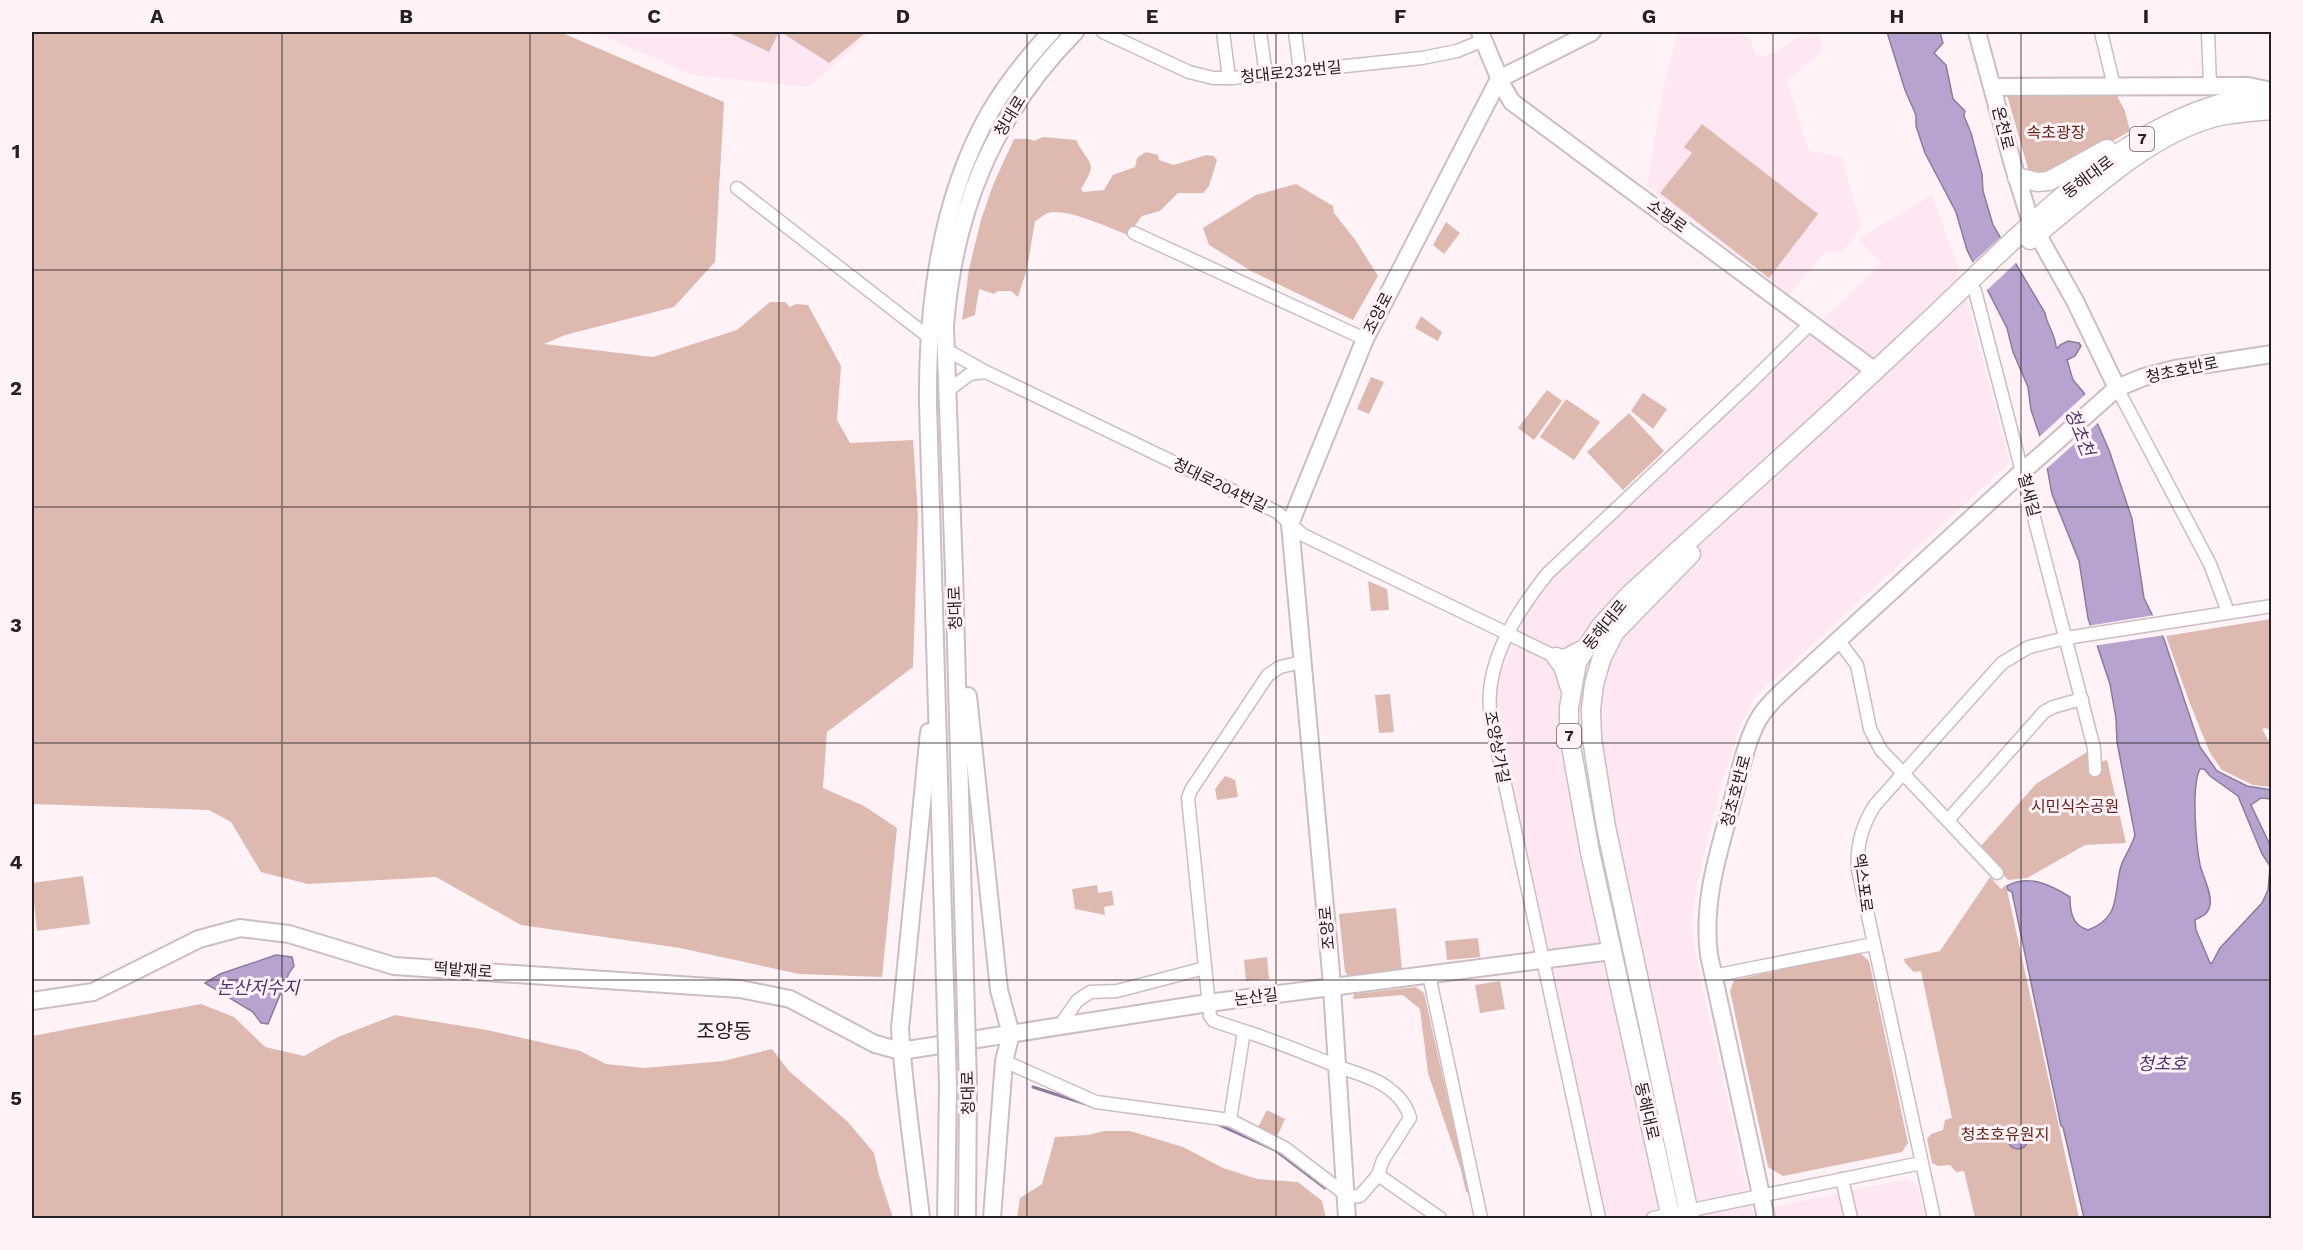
<svg xmlns="http://www.w3.org/2000/svg" width="2303" height="1250" font-family="'Work Sans','Noto Sans KR',sans-serif">
  <rect width="100%" height="100%" fill="#fff3f8"/>
  <g fill="#fee7f2">
    <path d="M594,32H871L809,87L692,75Z"/>
    <path d="M1678,32H1736L1750,39L1755,54L1763,57L1777,52L1794,39L1817,32L1823,47L1821,52L1787,81L1809,151L1841,156L1861,225L1852,242L1840,252L1824,253L1789,295L1647,186L1663,90Z"/>
    <path d="M1932,195L1959,270L2010,462L1755,697L1741,724L1722,783L1696,888L1692,921L1696,956L1752,1211L1907,1179L1917,1185L1926,1218H1604L1494,707L1497,681L1512,645L1537,595L1563,564L1640,495L1882,263L1858,239Z"/>
  </g>
  <g fill="#deb9b0">
    <path d="M32,32H560L724,102L715,262L674,307L565,335L544,344L653,357L737,330L770,302H785L790,307L796,304L808,305L841,366L837,420L850,443L913,440L918,515L913,667L827,732L823,788L864,806L897,828L882,977L799,974L680,948L521,925L436,877L308,884L261,872L231,822L209,810L32,804Z"/>
    <path d="M727,32H779L769,52Z"/>
    <path d="M781,32H866L829,63Z"/>
    <path d="M2116,94L2125,111L2130,131L2050,177L2029,172L2007,95Z"/>
    <path d="M1702,124L1818,214L1769,278L1660,193L1692,153L1684,147Z"/>
    <path d="M1043,137L1076,140C1089,166 1099,160 1081,189L1083,192L1104,190L1113,175L1135,167L1137,158L1146,152L1158,155L1159,160L1174,165L1206,155L1214,156L1217,160L1209,186L1203,193H1178L1160,211L1142,216L1128,235C1110,228 1065,207 1048,213C1043,215 1039,219 1035,221L1027,269L1018,297L1011,291H998L994,294L979,289L975,315L962,320L969,269L981,220L993,185L1014,139H1029L1034,141Z"/>
    <path d="M1296,184L1333,206L1334,213L1356,241L1378,276L1353,320L1253,272L1209,245L1203,228L1256,195Z"/>
    <path d="M1446,222L1460,233L1444,254L1433,245Z"/>
    <path d="M1421,316L1442,332L1438,341L1415,328Z"/>
    <path d="M1371,377L1384,382L1369,414L1357,409Z"/>
    <path d="M1547,390L1562,401L1534,440L1518,428Z"/>
    <path d="M1643,393L1667,409L1653,429L1631,411Z"/>
    <path d="M1566,399L1600,422L1574,460L1540,437Z"/>
    <path d="M1629,413L1664,451L1623,490L1587,452Z"/>
    <path d="M1368,581L1387,589L1389,610L1371,611Z"/>
    <path d="M2271,619V731L2266,728L2262,729L2271,745V787L2253,785L2222,770L2210,753L2189,701L2166,636Z"/>
    <path d="M1390,694L1394,732L1379,733L1375,695Z"/>
    <path d="M2090,750L2093,764L2107,760L2126,843L2085,845L2027,878L2008,880L1980,847L2036,784Z"/>
    <path d="M1225,776L1235,780L1238,797L1217,800L1215,789Z"/>
    <path d="M83,876L90,924L37,931L32,883Z"/>
    <path d="M1990,877L2001,889L2006,885L2079,1218H1975L1964,1171L1956,1172L1950,1165L1938,1166L1932,1163L1927,1139L1931,1134L1943,1130L1945,1120L1952,1118L1921,971L1914,972L1905,963L1904,959L1940,951Z"/>
    <path d="M1097,885L1098,893L1112,891L1114,905L1104,907L1105,915L1075,909L1072,889Z"/>
    <path d="M1396,908L1402,970L1350,977L1345,972L1339,914Z"/>
    <path d="M1478,938L1480,957L1447,960L1445,941Z"/>
    <path d="M1860,953L1869,961L1908,1143L1902,1152L1783,1176L1768,1167L1730,991L1734,980Z"/>
    <path d="M1267,957L1269,979L1246,981L1244,960Z"/>
    <path d="M1500,981L1505,1009L1480,1013L1475,985Z"/>
    <path d="M1416,987L1424,993L1469,1193L1466,1192L1461,1170L1428,1073L1420,1009L1403,995L1353,999L1354,994Z"/>
    <path d="M201,1004L234,1017L265,1047L304,1056L338,1037L395,1015L487,1030L580,1051L606,1064L644,1068L723,1061L772,1049L789,1071L848,1122L874,1153L879,1175L893,1218H32V1036Z"/>
    <path d="M1267,1110L1285,1119L1276,1139L1257,1129Z"/>
    <path d="M1104,1131H1130L1183,1147L1223,1168L1257,1179L1298,1182L1322,1201L1326,1218H1017L1020,1198L1042,1184L1055,1137L1088,1135Z"/>
  </g>
  <g fill="#b7a3d0" stroke="#8b7c9c" stroke-width="1.5" fill-rule="evenodd">
    <path d="M1887,32H1940L1943,43L1934,53L1946,65L1953,99L1965,111L1964,116L1971,133L1982,174L1983,191L1993,225L2045,313C2047,325 2056,336 2056,347L2058,348L2060,345L2068,341L2079,343L2081,346L2075,356L2067,360L2073,380L2084,393L2109,450L2132,519L2144,598L2164,639L2200,747L2217,771L2247,786L2271,790V799L2261,798L2251,805L2271,847V1218H2084L2063,1127L2061,1126L2012,892L2008,890L2007,886C2029,874 2051,885 2070,897C2070,912 2072,925 2088,930C2122,917 2113,894 2121,866C2125,855 2132,846 2135,835L2117,742L2116,718L2110,684L2088,618L2079,561L2052,494L2043,445L2031,410L2028,387L2013,352L2007,328L1967,250L1956,212L1925,153L1916,126V115L1905,90ZM2200,769H2204L2210,776L2238,796L2262,854L2270,866L2268,890L2262,903L2220,948L2212,963H2210L2196,930L2195,920C2201,916 2208,916 2210,905C2212,893 2203,877 2200,865C2196,844 2191,786 2200,769Z"/>
    <path d="M276,955L292,957L294,966L289,973L268,1024L261,1023L253,1012L205,983L220,974Z"/>
    <circle cx="2018" cy="1139" r="10"/>
  </g>
  <g fill="#fff3f8">
    <path d="M2002,236L2018,261L1985,292L1971,264Z"/>
    <path d="M2087,393L2100,421L2045,470L2037,439Z"/>
    <path d="M2155,615L2165,635L2093,646L2087,626Z"/>
  </g>
  <g fill="none" stroke-linecap="round" stroke-linejoin="round">
    <g stroke="#8b7c9c" stroke-width="3">
      <path d="M1033,1087L1092,1106"/>
      <path d="M1101,1108L1187,1120"/>
      <path d="M1217,1124L1275,1150L1325,1188"/>
    </g>
    <g stroke="#cbbdc3" stroke-width="15">
      <g id="street">
        <path d="M1103,32L1189,72L1213,78H1232L1422,58L1457,51L1484,40"/>
        <path d="M1223,32L1229,78"/>
        <path d="M1260,32L1266,75"/>
        <path d="M1295,32L1300,71"/>
        <path d="M2101,32L2114,86"/>
        <path d="M2208,32L2210,86"/>
        <path d="M737,188L930,338"/>
        <path d="M1134,233L1365,339"/>
        <path d="M1975,291L2094,748L2095,770"/>
        <path d="M945,349L986,372L1277,512L1303,535L1556,657L1566,655L1587,644"/>
        <path d="M2117,388L2210,564L2228,612"/>
        <path d="M946,392L970,374L986,372"/>
        <path d="M1839,641L1857,665L1870,729L1881,750L1997,873"/>
        <path d="M1948,820L2044,712L2053,707L2082,699"/>
        <path d="M1429,975L1481,1218"/>
        <path d="M1713,976L1873,944"/>
        <path d="M1059,1027L1077,1001L1090,992L1117,991L1205,968"/>
        <path d="M1244,1031C1276,1041 1306,1054 1337,1066C1354,1073 1374,1077 1388,1088C1399,1096 1407,1106 1410,1118L1383,1160L1378,1175L1440,1218"/>
        <path d="M1004,1061L1096,1102L1230,1120L1285,1148L1345,1194"/>
        <path d="M1230,1120L1244,1031L1214,1021L1210,1016L1188,798L1191,790L1268,675L1280,667L1302,662"/>
        <path d="M1842,1179L1851,1218"/>
        <path d="M1345,1197L1360,1196L1378,1175"/>
        <path d="M1599,1218L1491,720C1482,666 1515,614 1548,573L1750,383L1812,322"/>
        <path d="M1653,1218L1921,1163"/>
        <path d="M1934,1218L1858,870C1856,846 1862,825 1875,805L2002,663L2029,647L2066,638L2272,606"/>
      </g>
    </g>
    <g stroke="#cbbdc3" stroke-width="20">
      <g id="secondary">
        <path d="M1480,32L1503,87L1512,102L1875,371"/>
        <path d="M1977,32L2013,165L2031,223L2075,301L2117,388"/>
        <path d="M1993,87L2248,86L2272,91"/>
        <path d="M968,696L999,990L1011,1034L1004,1061L992,1218"/>
        <path d="M32,1001L93,992L199,939L240,928L289,934L394,966L740,989L790,999L875,1044L901,1051L1208,1003L1611,951"/>
        <path d="M966,1014L954,572L945,326C954,211 993,115 1075,32"/>
        <path d="M946,1016L928,404C927,305 940,199 990,112C1007,83 1028,57 1051,32"/>
        <path d="M921,1218C914,1155 904,1092 900,1029L929,732"/>
        <path d="M946,1218L948,1086"/>
        <path d="M967,1218L968,1083"/>
        <path d="M1347,1218L1331,973L1290,524L1365,339L1499,79L1592,32"/>
        <path d="M1766,1218L1709,955C1702,900 1719,852 1733,799C1740,773 1745,744 1758,720C1768,703 1784,690 1798,677L2023,471L2117,388L2144,377L2175,369L2272,354"/>
      </g>
    </g>
    <g stroke="#cbbdc3" stroke-width="21">
      <g id="primary">
        <path d="M2017,177L2037,182L2049,181L2107,149"/>
        <path d="M2030,240C2086,196 2143,138 2212,118C2231,113 2252,112 2272,110"/>
        <path d="M1556,657L1563,666L1570,688"/>
        <path d="M1671,1218L1590,852L1569,735V708L1577,662L1600,627L1628,596C1711,520 1795,446 1877,369C1916,333 1954,297 1992,260C2071,186 2159,103 2272,94"/>
        <path d="M1690,1218L1606,827L1592,739L1591,709L1594,684L1602,657L1615,632L1691,554"/>
      </g>
    </g>
    <use href="#street" stroke="#fff" stroke-width="12"/>
    <use href="#secondary" stroke="#fff" stroke-width="16"/>
    <use href="#primary" stroke="#fff" stroke-width="18"/>
    <g stroke="#cbbdc3" stroke-width="20" stroke-linecap="butt">
      <g id="secondary-bridge">
        <path d="M966,1014L968,1083"/>
        <path d="M946,1016L948,1086"/>
      </g>
    </g>
    <use href="#secondary-bridge" stroke="#fff" stroke-width="16"/>
  </g>
  <path fill="none" stroke="#252022" stroke-width="1.5" stroke-opacity="0.55" d="M282,32V1218M530,32V1218M779,32V1218M1027,32V1218M1276,32V1218M1524,32V1218M1773,32V1218M2021,32V1218M32,270H2272M32,507H2272M32,743H2272M32,980H2272"/>
  <g text-anchor="middle" dominant-baseline="central" stroke-width="6" stroke-linejoin="round" paint-order="stroke">
    <g fill="#fff3f8" stroke="#665f62" stroke-width="1.5">
      <rect x="2130" y="127" width="24" height="24" rx="4.5"/>
      <rect x="1557" y="724" width="24" height="24" rx="4.5"/>
    </g>
    <g font-size="15" font-weight="bold" fill="#252022">
      <text x="2142" y="139">7</text>
      <text x="1569" y="736">7</text>
    </g>
    <g font-size="16" fill="#252022" stroke="#fff3f8">
      <text transform="translate(1291 72) rotate(-6)">청대로232번길</text>
      <text transform="translate(1010 116) rotate(-59)">청대로</text>
      <text transform="translate(2003 128) rotate(76)">온천로</text>
      <text transform="translate(2088 177) rotate(-37)">동해대로</text>
      <text transform="translate(1667 216) rotate(36)">소평로</text>
      <text transform="translate(1378 313) rotate(-63)">조양로</text>
      <text transform="translate(2182 370) rotate(-12)">청초호반로</text>
      <text transform="translate(1220 485) rotate(26)">청대로204번길</text>
      <text transform="translate(2029 495) rotate(75)">철새길</text>
      <text transform="translate(955 608) rotate(-92)">청대로</text>
      <text transform="translate(1605 625) rotate(-51)">동해대로</text>
      <text transform="translate(1497 747) rotate(79)">조양상가길</text>
      <text transform="translate(1736 791) rotate(-75)">청초호반로</text>
      <text transform="translate(1863 883) rotate(82)">엑스포로</text>
      <text transform="translate(1327 928) rotate(-95)">조양로</text>
      <text transform="translate(463 970) rotate(4)">떡밭재로</text>
      <text transform="translate(1256 997) rotate(-7)">논산길</text>
      <text transform="translate(968 1093) rotate(-91)">청대로</text>
      <text transform="translate(1647 1111) rotate(77)">동해대로</text>
    </g>
    <g font-size="16" fill="#672518" stroke="#fff3f8">
      <text x="2056" y="132">속초광장</text>
      <text x="2075" y="806">시민식수공원</text>
      <text x="2005" y="1134">청초호유원지</text>
    </g>
    <g font-size="18" font-style="italic" fill="#50336c" stroke="#fff3f8">
      <text transform="translate(2080 432) rotate(68)">청초천</text>
      <text x="258" y="987">논산저수지</text>
      <text x="2162" y="1063">청초호</text>
    </g>
    <g font-size="20" fill="#252022" stroke="#fff3f8">
      <text x="724" y="1031">조양동</text>
    </g>
  </g>
  <rect width="2303" height="1250" fill="none" stroke="#fff3f8" stroke-width="66"/>
  <rect x="33" y="33" width="2237" height="1184" fill="none" stroke="#252022" stroke-width="2"/>
  <g font-size="20" text-anchor="middle" font-weight="bold" fill="#252022">
    <text x="157" y="23">A</text>
    <text x="406" y="23">B</text>
    <text x="654" y="23">C</text>
    <text x="903" y="23">D</text>
    <text x="1152" y="23">E</text>
    <text x="1400" y="23">F</text>
    <text x="1649" y="23">G</text>
    <text x="1897" y="23">H</text>
    <text x="2146" y="23">I</text>
    <text x="16" y="158">1</text>
    <text x="16" y="395">2</text>
    <text x="16" y="632">3</text>
    <text x="16" y="869">4</text>
    <text x="16" y="1105">5</text>
  </g>
</svg>
